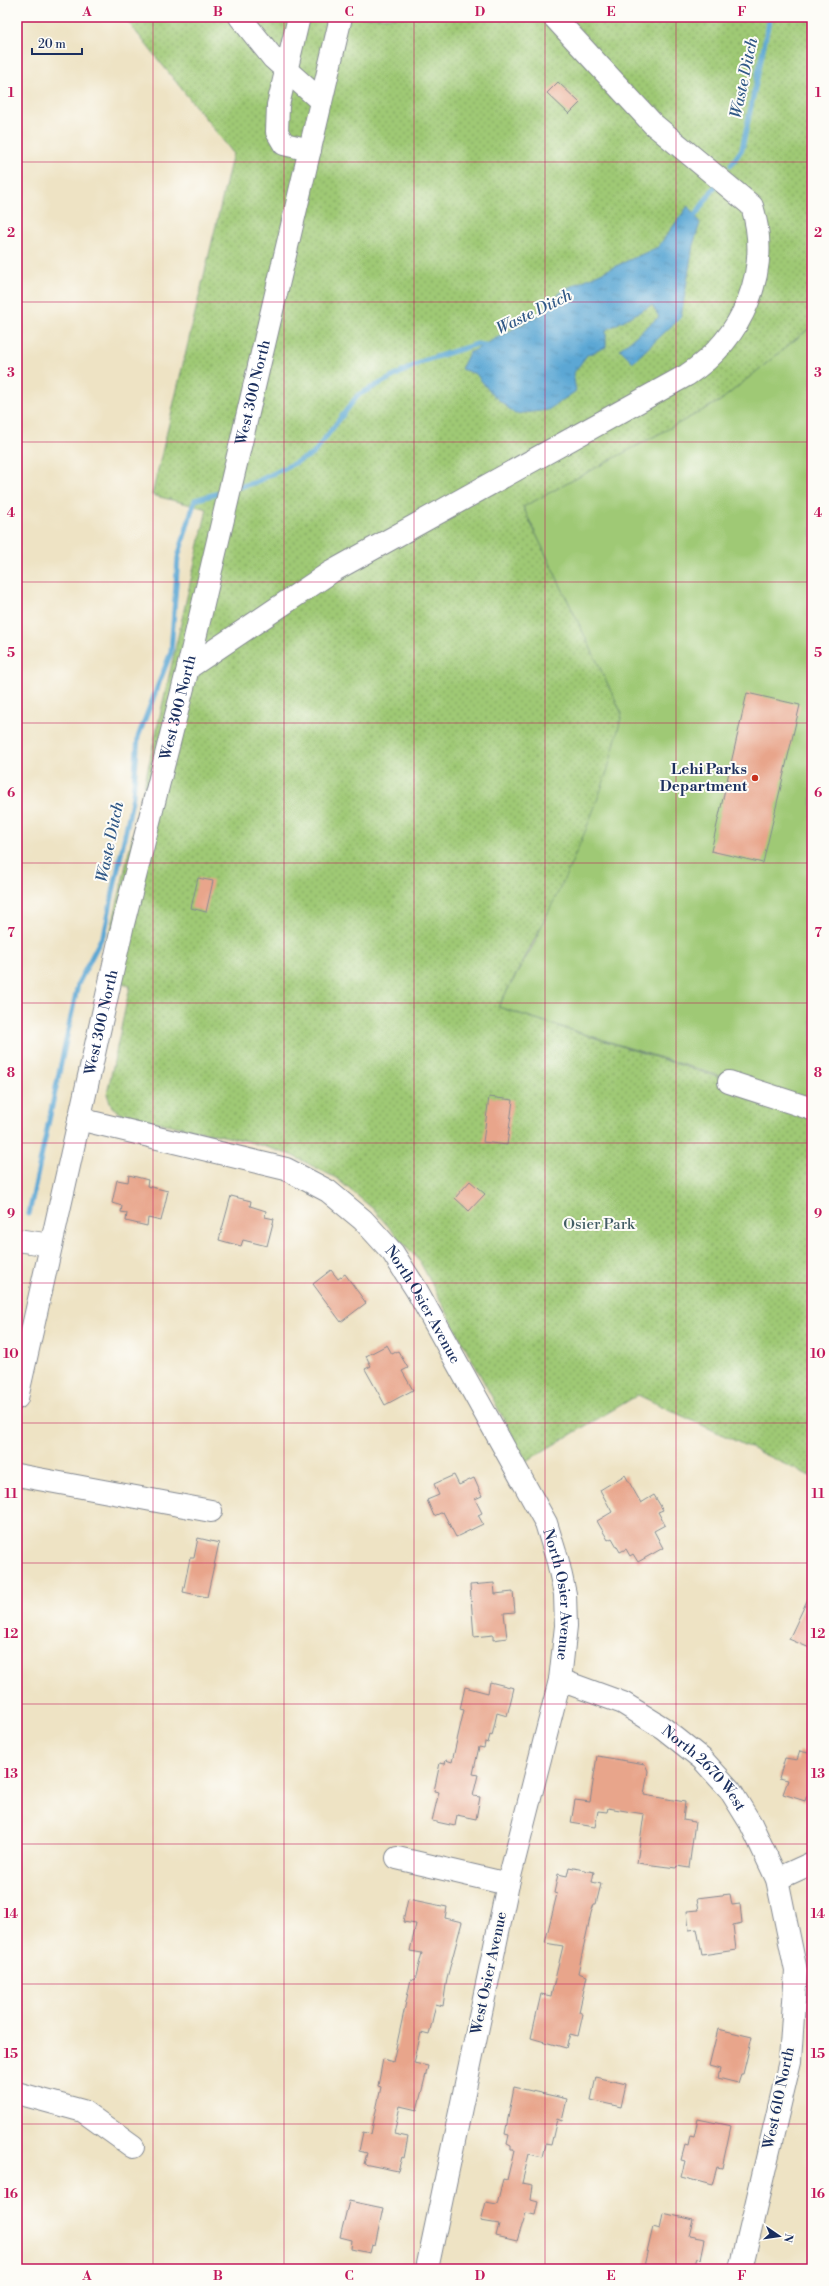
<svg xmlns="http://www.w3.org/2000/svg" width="829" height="2286" font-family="'Libre Bodoni',serif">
  <defs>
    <pattern id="park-dots" width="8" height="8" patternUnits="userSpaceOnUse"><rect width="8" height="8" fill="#9fc975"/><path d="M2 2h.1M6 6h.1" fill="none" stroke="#81a463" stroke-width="1.8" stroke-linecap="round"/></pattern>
    <pattern id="water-ripples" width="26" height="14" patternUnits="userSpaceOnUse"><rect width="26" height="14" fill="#5ba7d4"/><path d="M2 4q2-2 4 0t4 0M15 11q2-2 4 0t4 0" fill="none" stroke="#4a88af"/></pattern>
  </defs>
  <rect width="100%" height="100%" fill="#fdfcf7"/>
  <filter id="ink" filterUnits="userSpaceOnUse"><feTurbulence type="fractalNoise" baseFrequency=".025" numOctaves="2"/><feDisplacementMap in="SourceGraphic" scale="8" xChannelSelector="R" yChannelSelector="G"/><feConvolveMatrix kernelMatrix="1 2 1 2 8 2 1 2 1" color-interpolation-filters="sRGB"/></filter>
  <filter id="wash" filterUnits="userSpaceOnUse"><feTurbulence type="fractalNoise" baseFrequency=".012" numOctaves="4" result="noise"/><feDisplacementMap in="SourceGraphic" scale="16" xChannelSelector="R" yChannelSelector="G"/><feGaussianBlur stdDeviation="0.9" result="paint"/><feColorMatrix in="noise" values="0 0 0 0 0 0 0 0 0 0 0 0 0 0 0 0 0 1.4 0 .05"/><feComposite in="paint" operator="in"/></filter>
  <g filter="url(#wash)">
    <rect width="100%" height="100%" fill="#eee3c4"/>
    <path fill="#9fc975" stroke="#5d7c6a" d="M812,326V1105L498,1007L535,942L622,714L523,507L720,401Z"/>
    <path fill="url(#park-dots)" stroke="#5d7c6a" d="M124,17H812V326L720,401L523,507L622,714C616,737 611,762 603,784C576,862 538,935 498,1007L812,1107V1477L638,1395L526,1461L420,1262L372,1208L336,1178L291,1155L247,1141L123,1115L112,1107L107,1094L130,986L100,979L207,509L152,495L233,153Z"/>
    <path fill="url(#water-ripples)" stroke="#3b6b99" d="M688,206L700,223L693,245L681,317L633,362L620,349L659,317L652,305L606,330V347L587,355L573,374L576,391L548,410L515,414L491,393L476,374L461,369L469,353L543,313L563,290L658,247Z"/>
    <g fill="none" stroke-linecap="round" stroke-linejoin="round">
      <g stroke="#5ba7d4" stroke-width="5">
        <path d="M731,165L742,149L770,17"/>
        <path d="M692,220L716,185"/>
        <path d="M239,487L256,482L313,454L358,395L423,361L477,344L492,346"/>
        <path d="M29,1214L78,984L105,931L133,796L138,737L171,652L178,557L195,500L222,492"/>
        <path d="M17,1271L20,1256"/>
      </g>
    </g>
    <g id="blocks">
      <g fill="#e8a58b">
        <path d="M558,82L580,103L569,114L547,93Z"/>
        <path d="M747,693L800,705L763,863L711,851Z"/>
        <path d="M198,878L213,881L206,912L191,908Z"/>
        <path d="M489,1097L513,1100L507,1145L483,1142Z"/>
        <path d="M129,1175L148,1180L147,1186L168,1191L161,1221L148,1218L147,1226L126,1221L127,1213L121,1212L122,1206L112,1203L117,1180L128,1182Z"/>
        <path d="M470,1181L485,1194L469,1211L455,1198Z"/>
        <path d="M231,1196L251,1201L250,1206L266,1211L265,1217L274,1219L267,1246L243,1240L241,1246L219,1240Z"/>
        <path d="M331,1270L338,1279L345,1274L366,1303L341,1322L313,1284Z"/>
        <path d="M387,1345L392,1354L398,1351L408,1368L402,1371L413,1390L385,1405L365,1369L371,1366L366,1356Z"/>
        <path d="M454,1475L459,1485L474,1478L482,1496L475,1499L482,1513L478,1515L483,1524L456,1537L443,1512L434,1516L427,1500L439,1495L434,1484Z"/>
        <path d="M625,1475L641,1503L654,1495L663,1510L658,1512L665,1525L654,1531L663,1548L638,1562L633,1554L630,1556L626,1549L620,1552L612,1538L608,1540L597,1521L612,1512L600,1490Z"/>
        <path d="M198,1538L219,1543L207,1597L183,1592L190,1558H194Z"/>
        <path d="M494,1583L495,1594L513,1592L515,1612L504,1613L507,1638L493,1640V1635L474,1637L470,1585Z"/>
        <path d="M812,1590V1649L789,1639Z"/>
        <path d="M490,1682L514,1688L507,1716L497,1713L492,1736L490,1735L488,1743L485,1742L484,1748L479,1747L473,1774L478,1775L473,1796L480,1797L476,1819L457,1815L455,1826L432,1821L439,1792L434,1791L440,1763L445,1764L446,1760L452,1762L464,1710L460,1709L465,1687L488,1693Z"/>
        <path d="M800,1751L812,1754V1797L807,1795L805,1801L783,1794L788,1780L779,1778L785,1758L797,1760Z"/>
        <path d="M597,1756L645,1764L648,1771L644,1795L685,1802L683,1820L695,1822L689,1868L677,1866L676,1868L637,1863L644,1814L608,1808L607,1812L598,1811L595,1827L571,1823L575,1800L590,1802Z"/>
        <path d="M569,1867L594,1872L592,1882L601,1884L596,1904H594L591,1913L578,1973L587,1976L579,2012L583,2014L578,2036L570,2034L566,2048L531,2038L541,1994L551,1996L563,1946L545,1943L557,1894L554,1893L558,1874L567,1876Z"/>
        <path d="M730,1894L732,1905L740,1904L742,1923L733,1925L736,1950L702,1955L697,1929L689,1930L687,1911L699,1910L697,1898Z"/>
        <path d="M408,1899L447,1907L445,1918L462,1922L447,1978L443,2006L436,2004L429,2035L421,2033L414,2063L428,2066L417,2110L400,2106L394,2134L408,2137L404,2158L402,2157L398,2171L364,2164L367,2153L359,2151L363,2132L371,2134L381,2087L378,2086L383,2059L393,2062L411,1979L415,1980L422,1953L410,1951L416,1924L403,1922Z"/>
        <path d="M718,2029L752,2037L743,2074H741L738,2083L718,2078L720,2069L709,2066Z"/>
        <path d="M596,2077L626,2084L621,2107L591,2100Z"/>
        <path d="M514,2087L567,2099L562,2121L557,2119L551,2145L545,2144L542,2157L529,2154L522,2183L533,2185L531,2200L538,2202L535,2215L526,2213L517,2241L496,2236L499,2224L481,2221L486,2202L497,2204L503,2179L507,2180L514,2150H511V2146L507,2144L509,2135L505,2134Z"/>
        <path d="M698,2119L731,2126L722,2168L717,2167L712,2185L681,2177L685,2161L681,2160L685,2145L688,2146L690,2136L694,2137Z"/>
        <path d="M349,2201L383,2208L375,2246L372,2245L370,2253L351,2249L352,2240L340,2237Z"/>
        <path d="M663,2213L693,2220L689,2236L705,2239L701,2259L697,2258L694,2267L690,2266L689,2269H657L644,2266L653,2227L660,2229Z"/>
      </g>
    </g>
  </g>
  <g filter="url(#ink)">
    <use href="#blocks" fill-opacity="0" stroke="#848991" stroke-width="1"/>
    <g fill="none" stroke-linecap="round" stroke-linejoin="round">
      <g stroke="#848991" stroke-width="24">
        <g id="minor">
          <path d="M240,17L273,58L321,101"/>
          <path d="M299,17L278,105L277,132L284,144L310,150"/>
          <path d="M188,668L331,572L687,375C743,338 772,272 752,206L653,124L554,17"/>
          <path d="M729,1082L812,1109"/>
          <path id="s1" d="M79,1119L286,1169L328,1191L363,1220L393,1253L416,1289L546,1523L558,1562L565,1594L566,1626L560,1680L508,1884L427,2269"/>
          <path d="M17,1240L51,1245"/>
          <path id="s2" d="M17,1398L123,924L188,668L341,17"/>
          <path d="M17,1475L211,1511"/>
          <path id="s3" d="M560,1680L623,1703L663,1728L702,1759L730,1790L751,1824L777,1879L796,1971L790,2061L741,2269"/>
          <path d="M397,1858L508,1884"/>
          <path d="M777,1879L812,1863"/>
          <path d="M17,2093L83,2111L133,2147"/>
        </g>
      </g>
      <use href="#minor" stroke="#fff" stroke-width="22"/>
    </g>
  </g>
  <path fill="none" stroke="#c2185b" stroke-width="1" stroke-opacity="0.55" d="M153,17V2269M284,17V2269M414,17V2269M545,17V2269M676,17V2269M17,162H812M17,302H812M17,442H812M17,582H812M17,723H812M17,863H812M17,1003H812M17,1143H812M17,1283H812M17,1423H812M17,1563H812M17,1704H812M17,1844H812M17,1984H812M17,2124H812"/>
  <circle fill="#c8321e" stroke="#fdfcf7" stroke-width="1.5" cx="755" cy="778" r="4"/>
  <g text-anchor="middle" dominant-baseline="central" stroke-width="4" stroke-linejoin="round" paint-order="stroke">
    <g font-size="15" fill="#1b2f5e" stroke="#fdfcf7">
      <text stroke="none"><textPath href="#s2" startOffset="1033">West 300 North</textPath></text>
      <text stroke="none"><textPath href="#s2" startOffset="709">West 300 North</textPath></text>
      <text stroke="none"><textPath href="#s2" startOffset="385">West 300 North</textPath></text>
      <text stroke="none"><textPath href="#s1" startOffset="410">North Osier Avenue</textPath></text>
      <text stroke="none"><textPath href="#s1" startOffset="734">North Osier Avenue</textPath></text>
      <text stroke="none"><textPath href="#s3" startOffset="172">North 2670 West</textPath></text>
      <text transform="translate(489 1973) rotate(-78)">West Osier Avenue</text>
      <text transform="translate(779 2098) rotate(-78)">West 610 North</text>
    </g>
    <g font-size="15" font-weight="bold" fill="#1b2f5e" stroke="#fdfcf7" text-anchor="end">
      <text x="747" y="769">Lehi Parks<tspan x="747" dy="17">Department</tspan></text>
    </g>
    <g font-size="15" fill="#435d65" stroke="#fdfcf7">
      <text x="599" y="1224">Osier Park</text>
    </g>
    <g font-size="16" font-style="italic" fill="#315987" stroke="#fdfcf7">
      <text transform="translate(744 78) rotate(-78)">Waste Ditch</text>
      <text transform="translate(534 312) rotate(-26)">Waste Ditch</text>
      <text transform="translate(110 842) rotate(-78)">Waste Ditch</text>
    </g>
  </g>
  <rect width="829" height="2286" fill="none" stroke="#fdfcf7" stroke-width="44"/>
  <g transform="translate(779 2236) rotate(103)" stroke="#fdfcf7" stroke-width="3" paint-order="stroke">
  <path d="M0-3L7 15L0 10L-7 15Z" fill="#1b2f5e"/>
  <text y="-6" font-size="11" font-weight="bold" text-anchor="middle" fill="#1b2f5e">N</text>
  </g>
  <path d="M32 48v6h50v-6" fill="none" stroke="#1b2f5e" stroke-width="2"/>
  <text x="38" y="48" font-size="12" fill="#1b2f5e" stroke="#fdfcf7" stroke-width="3" paint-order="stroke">20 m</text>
  <rect x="22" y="22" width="785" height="2242" fill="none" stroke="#c2185b" stroke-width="1.5"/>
  <g font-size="13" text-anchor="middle" font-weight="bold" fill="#c2185b">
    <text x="87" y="16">A</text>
    <text x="218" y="16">B</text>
    <text x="349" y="16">C</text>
    <text x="480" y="16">D</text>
    <text x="611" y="16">E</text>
    <text x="742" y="16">F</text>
    <text x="11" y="97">1</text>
    <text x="818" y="97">1</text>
    <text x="11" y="237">2</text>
    <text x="818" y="237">2</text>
    <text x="11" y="377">3</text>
    <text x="818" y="377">3</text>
    <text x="11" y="517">4</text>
    <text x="818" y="517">4</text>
    <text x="11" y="657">5</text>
    <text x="818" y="657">5</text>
    <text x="11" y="797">6</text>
    <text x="818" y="797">6</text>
    <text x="11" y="937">7</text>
    <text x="818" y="937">7</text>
    <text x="11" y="1077">8</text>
    <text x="818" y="1077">8</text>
    <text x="11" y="1218">9</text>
    <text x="818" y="1218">9</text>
    <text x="11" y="1358">10</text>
    <text x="818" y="1358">10</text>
    <text x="11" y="1498">11</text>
    <text x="818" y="1498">11</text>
    <text x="11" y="1638">12</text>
    <text x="818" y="1638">12</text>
    <text x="11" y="1778">13</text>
    <text x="818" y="1778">13</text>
    <text x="11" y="1918">14</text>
    <text x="818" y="1918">14</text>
    <text x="11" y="2058">15</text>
    <text x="818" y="2058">15</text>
    <text x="11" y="2198">16</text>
    <text x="818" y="2198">16</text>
    <text x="87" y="2280">A</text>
    <text x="218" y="2280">B</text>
    <text x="349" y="2280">C</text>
    <text x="480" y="2280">D</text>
    <text x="611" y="2280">E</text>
    <text x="742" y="2280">F</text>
  </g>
</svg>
